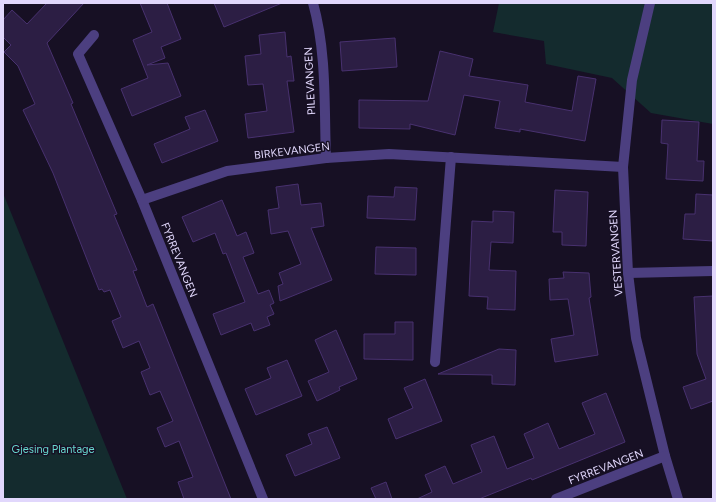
<svg xmlns="http://www.w3.org/2000/svg" width="716" height="502" font-family="Figtree,sans-serif">
  <rect width="100%" height="100%" fill="#171024"/>
  <g fill="#142b2e">
    <path d="M499,3H713V124L651,113L612,78L546,64L544,41L493,32Z"/>
    <path d="M3,193L127,499H3Z"/>
  </g>
  <g fill="#2c1e44" stroke="#48316f">
    <path d="M47,3H84L47,43L73,103L71,104L117,214L114,215L137,270L133,271L147,307L153,304L231,499H184L178,482L193,477L179,441L165,447L157,428L173,421L160,391L150,395L141,372L150,368L139,341L123,348L112,321L121,317L110,290L104,292L102,289L99,290L53,173L23,110L35,104L18,66L4,52L11,45L3,37V20L12,10L27,24Z"/>
    <path d="M140,3H167L181,39L161,47L165,58L147,65L168,63L181,96L132,116L121,89L148,78L133,40L152,32Z"/>
    <path d="M214,3H282L224,27Z"/>
    <path d="M285,32L287,57L291,56L294,81H287L294,132L248,138L245,114L267,111L263,84L248,85L245,56L261,54L259,35Z"/>
    <path d="M395,38L397,67L342,71L340,42Z"/>
    <path d="M440,51L473,59L469,76L528,85L525,102L572,111L578,76L596,79L585,141L520,129V132L495,128L500,101L464,95L455,135L410,124V129L359,128V100L428,101Z"/>
    <path d="M205,110L218,141L162,163L154,144L190,129L185,117Z"/>
    <path d="M662,120L699,122L697,161H704L703,181L666,179L668,144L661,143Z"/>
    <path d="M298,184L301,205L321,203L324,226L311,228L332,280L280,301L278,286L283,284L279,273L301,264L288,231L271,234L268,210L279,208L276,187Z"/>
    <path d="M395,187L417,188L415,220L367,218L368,196L394,197Z"/>
    <path d="M555,190L588,192L586,246L562,245V232H553Z"/>
    <path d="M696,194L713,195V241L683,239L685,214H695Z"/>
    <path d="M222,200L237,236L246,232L254,253L243,257L258,294L269,290L274,303L270,305L274,314L267,317L270,325L254,331L251,323L221,335L213,314L245,302L226,253L223,254L215,233L193,242L182,217Z"/>
    <path d="M493,211L514,212L513,243L491,242L489,270L516,271L515,310L487,309L488,297L469,296L472,221L493,222Z"/>
    <path d="M376,247L416,248V275L375,274Z"/>
    <path d="M563,272L589,273L591,297L589,298L598,355L555,362L551,339L574,335L568,299L550,300L549,279L564,278Z"/>
    <path d="M713,296V401L691,409L683,387L706,379L697,354L694,297Z"/>
    <path d="M395,322H413V360L364,359V334H395Z"/>
    <path d="M336,330L357,379L339,387L340,390L317,401L308,381L329,372L315,340Z"/>
    <path d="M499,349L516,350L515,385L492,384V375L438,374Z"/>
    <path d="M287,360L302,396L256,415L245,389L271,378L267,368Z"/>
    <path d="M425,379L442,421L396,439L388,419L413,408L404,388Z"/>
    <path d="M606,393L625,442L532,480L531,478L479,499H417L432,492L425,475L445,466L453,484L482,472L471,445L494,436L507,469L534,458L524,434L548,423L559,449L595,434L582,403Z"/>
    <path d="M327,427L340,458L295,476L286,455L312,444L308,434Z"/>
    <path d="M386,482L392,499H376L371,488Z"/>
  </g>
  <g fill="none" stroke-linecap="round" stroke-linejoin="round">
    <g stroke="#4c3f80" stroke-width="10">
      <path d="M313,3C327,53 324,106 326,158"/>
      <path d="M650,3L632,80L623,167L628,273L636,338L665,456L678,499"/>
      <path d="M94,35L78,54L142,200L263,499"/>
      <path d="M142,200L227,171L326,158L389,154L623,167"/>
      <path d="M628,273L713,271"/>
      <path d="M435,362L451,157"/>
      <path d="M556,499L665,456"/>
    </g>
  </g>
  <g text-anchor="middle" dominant-baseline="central" stroke-width="3" stroke-linejoin="round" paint-order="stroke">
    <g font-size="11" fill="#e1d7fc" stroke="#171024">
      <text transform="translate(310 81) rotate(-93)">PILEVANGEN</text>
      <text transform="translate(292 151) rotate(-7)">BIRKEVANGEN</text>
      <text transform="translate(616 253) rotate(-94)">VESTERVANGEN</text>
      <text transform="translate(179 260) rotate(68)">FYRREVANGEN</text>
      <text transform="translate(606 467) rotate(-21)">FYRREVANGEN</text>
    </g>
    <g font-size="11" fill="#67d8cf" stroke="#171024">
      <text x="53" y="449">Gjesing Plantage</text>
    </g>
  </g>
  <rect width="716" height="502" fill="none" stroke="#e1d7fc" stroke-width="8"/>
</svg>
